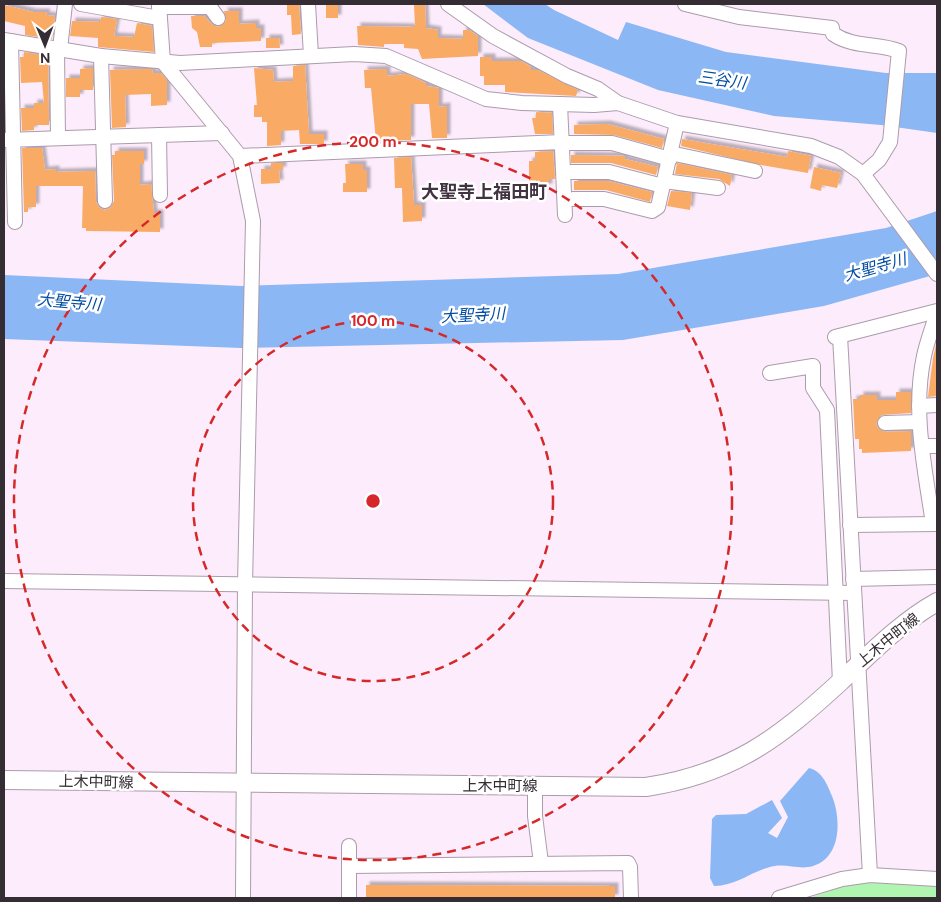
<svg xmlns="http://www.w3.org/2000/svg" width="941" height="902" font-family="'DM Sans','Noto Sans JP',sans-serif">
  <defs>
    <filter id="shadow"><feDropShadow dx="3.5" dy="-3.5" stdDeviation="1" flood-color="#0004"/></filter>
  </defs>
  <rect width="100%" height="100%" fill="#fdecfc"/>
  <path fill="#b0f5b0" d="M891,882L937,884V898H809L850,884Z"/>
  <g fill="#8cb7f5">
    <path d="M483,4H545L554,10L618,40L626,22L726,52L886,73H937V133L881,125L774,116L658,90L528,38Z"/>
    <path d="M937,211V274L824,306L623,340L241,348L4,339V275L241,286L618,274L886,228Z"/>
    <path d="M809,768C822,771 827,784 832,796C841,818 842,857 813,866C800,870 788,864 775,866C754,869 738,886 714,886L710,878L712,819L716,815L746,814L772,800L782,818L768,833L777,838L788,817L780,801Z"/>
  </g>
  <g fill="#f9aa65" filter="url(#shadow)">
    <path d="M287,4H299L301,34L292,35L291,15H287Z"/>
    <path d="M414,4H425L426,28L438,30V38L463,39V30H469L478,36V56L422,59L418,49L404,48V44H384V47L358,45L357,26L415,27Z"/>
    <path d="M4,5L33,12H47L46,15L55,16L52,39L25,35V26L4,21Z"/>
    <rect x="326" y="5" width="12" height="13"/>
    <path d="M224,11H239V24L256,23V28H261V41L212,43V47H200L197,32L192,28L191,16H204L214,26L219,27L226,21Z"/>
    <path d="M101,17L117,19L114,36L134,37L137,23L152,26L154,52L98,47V38L70,36L72,21L100,22Z"/>
    <path d="M266,38H279L280,48H266Z"/>
    <path d="M24,52L48,56L49,125H34V130L22,131L21,108H34V103H44L42,82L21,83L20,57H24Z"/>
    <path d="M480,57H492V61H521L531,67V70H538L578,90L576,96L505,92V85H484V76H480Z"/>
    <path d="M305,65L309,134H324V144H300L299,130L281,131V145L267,146V122H262V117H254V105H257L254,68L273,70L274,82L293,81V66Z"/>
    <path d="M93,68V90H80V97H66V78H80V69Z"/>
    <path d="M145,69H153L152,73H161L167,80V105L151,106V94L125,95L126,127L112,128L110,70Z"/>
    <path d="M387,69V76L407,74L426,83V86L439,88V107L447,106V138H432L429,104H411V140L376,141L371,88H365L364,70Z"/>
    <path d="M536,112L552,113L553,134H535L532,118H536Z"/>
    <path d="M607,124L664,139L662,148L614,135L574,134V125Z"/>
    <path d="M682,139L787,157L788,151L811,156L808,173L761,165L681,146Z"/>
    <path d="M22,148H42L45,170L56,169V172L95,171L96,202L100,208L105,210L110,208L114,201L112,155H115V151H144V164H140V185L151,184L154,213H160V232L86,231V228H82L83,186H36V207H28V212H24Z"/>
    <path d="M553,151L555,179H549V187L529,188V161H535V152Z"/>
    <path d="M571,155L625,156V159L658,167L656,175L611,163H571Z"/>
    <path d="M411,157L414,205H422V221L403,222L402,188H395L394,158Z"/>
    <path d="M271,163H283V170H279L280,183L261,184V169H271Z"/>
    <path d="M677,163L732,175L730,186L719,179L675,174Z"/>
    <path d="M345,164H363V170H367V192H343V183H346Z"/>
    <path d="M814,167L841,173L837,188L822,185L821,191L810,188Z"/>
    <path d="M574,181H608L652,192L650,202L606,190H574Z"/>
    <path d="M671,191L692,193L690,210L667,206Z"/>
    <path d="M937,340V396L928,397L933,358Z"/>
    <path d="M896,392H911V413L881,415L876,424L878,428L885,432L911,431V451L862,453V449H859V439H855L853,399H860V395H877V400H896Z"/>
    <path d="M366,885L615,886V898H366Z"/>
  </g>
  <g fill="none" stroke-linecap="round" stroke-linejoin="round">
    <g stroke="#ab9cab" stroke-width="16">
      <g id="minor">
        <path d="M81,4L159,18"/>
        <path d="M159,4L163,62L240,156L253,221L245,584L243,898"/>
        <path d="M308,4L311,56"/>
        <path d="M448,4L493,36L567,76L598,89L618,103L677,123L811,146L839,157L863,174L937,274"/>
        <path d="M685,4L739,17L832,28L833,34C854,48 877,43 899,51L890,142L879,160L863,174"/>
        <path d="M159,7H210L218,18"/>
        <path d="M4,40L101,56L180,63L354,54L386,56L486,99L522,103L594,105L618,103"/>
        <path d="M11,41L15,222"/>
        <path d="M57,49L58,138"/>
        <path d="M60,49L65,4"/>
        <path d="M101,56L105,201"/>
        <path d="M560,104L565,215"/>
        <path d="M159,135L160,195"/>
        <path d="M4,140L222,133"/>
        <path d="M569,143H612L670,159"/>
        <path d="M670,153L755,171"/>
        <path d="M240,156L562,142"/>
        <path d="M571,172H609L663,186"/>
        <path d="M664,181L718,188"/>
        <path d="M573,199H604L652,211L658,207L677,123"/>
        <path d="M840,336L870,875"/>
        <path d="M835,337L937,311"/>
        <path d="M770,373L813,366V388L827,410L840,682"/>
        <path d="M919,406L937,405"/>
        <path d="M885,423L919,422"/>
        <path d="M922,446H937"/>
        <path d="M933,524C925,469 912,412 924,356C927,341 933,327 937,312"/>
        <path d="M850,525L937,524"/>
        <path d="M853,579L937,577"/>
        <path d="M4,581L854,593"/>
        <path d="M535,786V816L541,863"/>
        <path d="M349,846V898"/>
        <path d="M349,866L628,863L630,867L631,898"/>
        <path d="M779,898L842,879L870,875L937,879"/>
      </g>
    </g>
    <g stroke="#ab9cab" stroke-width="20">
      <path id="major" d="M4,780L646,787C732,774 778,739 840,682C870,654 901,622 937,602"/>
    </g>
    <use href="#minor" stroke="#fff" stroke-width="14"/>
    <use href="#major" stroke="#fff" stroke-width="18"/>
  </g>
  <g fill="none" stroke="#d62828" stroke-width="2.5" stroke-dasharray="9 6">
    <circle cx="373" cy="501" r="180"/>
    <circle cx="373" cy="501" r="359"/>
  </g>
  <g text-anchor="middle" dominant-baseline="central" stroke-width="5" stroke-linejoin="round" paint-order="stroke">
    <g font-size="15" fill="#342d34" stroke="#fff">
      <text transform="translate(888 640) rotate(-39)">上木中町線</text>
      <text transform="translate(96 782) rotate(1)">上木中町線</text>
      <text x="500" y="786">上木中町線</text>
    </g>
    <g font-size="16" font-style="italic" fill="#034ca4" stroke="#fff">
      <text transform="translate(722 80) rotate(8)">三谷川</text>
      <text transform="translate(875 267) rotate(-16)">大聖寺川</text>
      <text transform="translate(69 302) rotate(5)">大聖寺川</text>
      <text transform="translate(473 315) rotate(-3)">大聖寺川</text>
    </g>
    <g font-size="18" font-weight="bold" fill="#413341" stroke="#fff">
      <text x="484" y="192">大聖寺上福田町</text>
    </g>
  </g>
  <circle cx="373" cy="501" r="8" fill="#d62828" stroke="#fff" stroke-width="2.5"/>
  <g font-size="15" text-anchor="middle" font-weight="bold" fill="#d62828" stroke="#fff" stroke-width="5" stroke-linejoin="round" paint-order="stroke">
    <text x="373" y="147">200 m</text>
    <text x="373" y="326">100 m</text>
  </g>
  <rect width="941" height="902" fill="none" stroke="#342d34" stroke-width="10"/>
  <g transform="translate(45 45) rotate(179)" stroke="#ffffff" stroke-width="4" paint-order="stroke">
  <path d="M0-4L9 19L0 12L-9 19Z" fill="#342d34"/>
  <text y="-8" font-size="14" font-weight="bold" text-anchor="middle" fill="#342d34">N</text>
  </g>
</svg>
